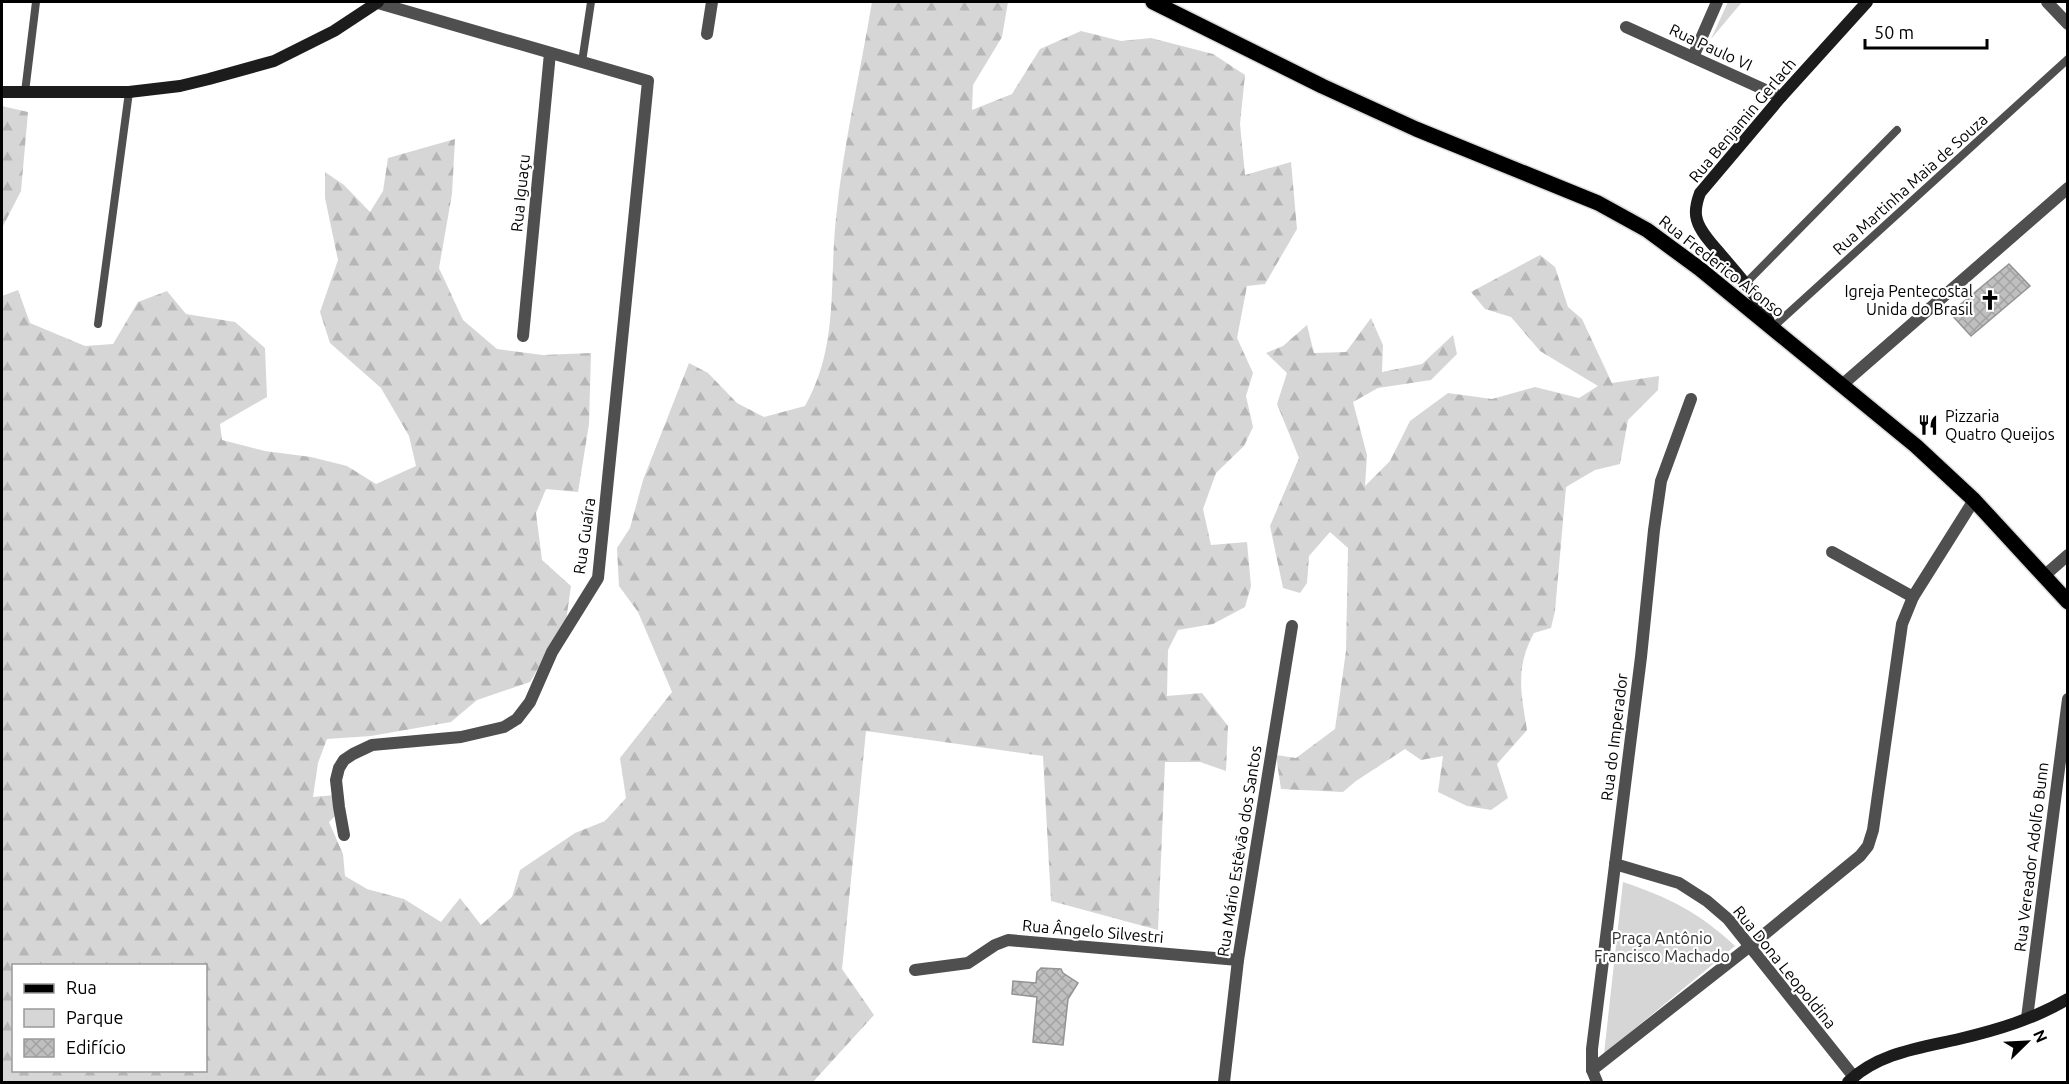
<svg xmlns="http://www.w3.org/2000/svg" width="2069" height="1084" font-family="Ubuntu,sans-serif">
  <defs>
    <pattern id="forest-firs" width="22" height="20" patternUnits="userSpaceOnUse" patternTransform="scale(1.5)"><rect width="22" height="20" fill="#d6d6d6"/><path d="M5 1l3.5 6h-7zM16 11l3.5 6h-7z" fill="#b6b6b6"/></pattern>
    <pattern id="building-cross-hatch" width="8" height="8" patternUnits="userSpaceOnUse" patternTransform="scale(1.5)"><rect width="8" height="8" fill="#bfbfbf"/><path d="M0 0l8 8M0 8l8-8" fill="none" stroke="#a2a2a2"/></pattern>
  </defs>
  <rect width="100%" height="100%" fill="#fff"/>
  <g fill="url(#forest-firs)" fill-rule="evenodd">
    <path d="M872,2H1008L1002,37L973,85L972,110L1012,94L1040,49L1081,31L1121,41L1151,38L1213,54L1245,75L1240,124L1245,175L1291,162L1297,229L1265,284L1247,286L1237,338L1253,373L1246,396L1253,427L1244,446L1216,473L1203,509L1211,545L1247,542L1251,586L1245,607L1213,624L1178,630L1168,650L1167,696L1202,693L1228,726L1226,771L1200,762H1165L1158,930L1051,901L1043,756L866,731L842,969L874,1015L813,1082H2V296L18,290L30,323L85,346L113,344L138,302L167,291L186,314L235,322L265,348L267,397L220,424L222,440L265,451L311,457L347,466L376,484L416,466L409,436L381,388L330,343L320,312L338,260L325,198V172L344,185L370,212L383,191L388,158L455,139L452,194L439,268L463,320L497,349L543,355L591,353L589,424L578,492L546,489L536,513L542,560L571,586L566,621L530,682L477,700L451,722L371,736L327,739L318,763L313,797L335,795L338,813L329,822L343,854L345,876L367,889L404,899L441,922L460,898L481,925L512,897L520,870L575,833L605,821L626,798L620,758L672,692L638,612L619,586L617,548L630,528L643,480L689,363L708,373L737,403L764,417L805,406C839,346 829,284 836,218C843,146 860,74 872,2ZM14,966H206V1070H14Z"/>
    <path d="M2,106L28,112L21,191L2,228Z"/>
    <path d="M1540,255L1555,267L1568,307L1582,319L1612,383L1659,376L1658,390L1628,420L1620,464L1595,470L1566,487L1555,611L1551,628L1534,633C1515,668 1521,692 1527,730L1497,764L1508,798L1491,810L1467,806L1438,792L1443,756L1421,760L1405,749L1356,781L1343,792L1281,789L1276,755L1296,758L1335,729L1346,651L1348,548L1330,532L1309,556L1307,583L1300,593L1283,588L1270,526L1299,458L1277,404L1287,373L1266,353L1283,346L1307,325L1314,353L1346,352L1371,318L1383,345L1382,372L1422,364L1453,335L1457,354L1431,380L1378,388L1353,402L1367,455L1365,486L1390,461L1410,421L1448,393L1492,399L1535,387L1579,398L1598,386L1540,351L1511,317L1485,309L1471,292Z"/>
  </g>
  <g fill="#d6d6d6">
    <path d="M1728,2H1742L1711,39Z"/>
    <path d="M1623,882C1668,897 1700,913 1735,946L1604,1054Z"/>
  </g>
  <g fill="url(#building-cross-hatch)" stroke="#939393" stroke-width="1.5">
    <path d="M2009,264L2030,286L1971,336L1950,313Z"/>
    <path d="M1041,968L1061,969L1063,973L1078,983L1068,999L1063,1045L1033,1042L1037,997L1012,994L1013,981L1036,983L1037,972Z"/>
  </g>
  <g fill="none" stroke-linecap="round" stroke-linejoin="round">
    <g stroke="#dbdbdb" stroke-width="18">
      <path id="primary" d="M1153,2L1322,86L1416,129L1598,203L1647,230L1700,269L1916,446L1974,500L2068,602"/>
    </g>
    <g stroke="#4f4f4f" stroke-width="8">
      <path d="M582,62L591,2"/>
      <path d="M25,92L36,2"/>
      <path d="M1745,284L1897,130"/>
      <path d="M98,324L129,92"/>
      <path d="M1771,329L2068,59"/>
    </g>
    <g stroke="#4f4f4f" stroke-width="12">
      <path d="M2047,2L2068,24"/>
      <path d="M1626,27L1781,97"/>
      <path d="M707,34L712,2"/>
      <path d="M1693,57L1717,2"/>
      <path d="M523,336L550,53"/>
      <path d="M1843,384L2068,188"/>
      <path d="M1832,552L1913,597"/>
      <path d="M2044,576L2068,555"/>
      <path d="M344,835L339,807L336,780L339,768L344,760L353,754L372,745L461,737L504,727L517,719L530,702L552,652L598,578L648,81L378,3"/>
      <path d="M1615,864L1679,883L1707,901L1728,919L1854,1077"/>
      <path d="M915,970L968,963L995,945L1008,940L1238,960"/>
      <path d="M2027,1018L2068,699"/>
      <path d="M1592,1070L1750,946L1860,856L1868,846L1873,830L1902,624L1913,597L1974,500"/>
      <path d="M1224,1082L1238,960L1292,626"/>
      <path d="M1597,1082L1592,1070V1049L1641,657L1654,530L1661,481L1691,399"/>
    </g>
    <g stroke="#1c1c1c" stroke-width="12">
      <path d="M2,92H129L180,86L209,79L274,61L334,31L378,2"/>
      <path d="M1771,327C1761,298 1737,274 1718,251C1710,242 1700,231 1697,220C1694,211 1697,201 1700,193L1781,97L1867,2"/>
      <path d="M1848,1082C1878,1053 1919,1048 1959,1039C1997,1030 2034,1019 2068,999"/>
    </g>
    <use href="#primary" stroke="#000" stroke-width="15"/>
  </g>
  <defs>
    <g id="church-bare" transform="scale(1.62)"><path d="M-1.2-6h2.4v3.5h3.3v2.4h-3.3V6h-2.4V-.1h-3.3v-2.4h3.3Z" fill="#000" stroke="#fff" stroke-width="2.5" paint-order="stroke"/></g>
    <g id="restaurant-bare" transform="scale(1.62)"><path d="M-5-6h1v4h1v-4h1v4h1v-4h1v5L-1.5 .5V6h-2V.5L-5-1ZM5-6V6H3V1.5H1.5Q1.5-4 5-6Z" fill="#000" stroke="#fff" stroke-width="2.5" paint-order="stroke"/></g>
  </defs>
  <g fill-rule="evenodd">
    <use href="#church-bare" x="1990" y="300"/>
    <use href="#restaurant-bare" x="1928" y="425"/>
  </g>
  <g text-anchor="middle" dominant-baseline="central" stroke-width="4.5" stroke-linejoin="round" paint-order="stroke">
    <g font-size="16" fill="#000" stroke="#fff">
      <text transform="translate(1711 47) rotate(25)">Rua Paulo VI</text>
      <text transform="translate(1742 120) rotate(-50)">Rua Benjamin Gerlach</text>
      <text transform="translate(1910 184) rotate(-42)">Rua Martinha Maia de Souza</text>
      <text transform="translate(520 193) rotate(-84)">Rua Iguaçu</text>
      <text transform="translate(1722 266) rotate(38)">Rua Frederico Afonso</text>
      <text transform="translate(584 536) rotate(-82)">Rua Guaíra</text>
      <text transform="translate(1614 737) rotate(-83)">Rua do Imperador</text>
      <text transform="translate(1239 851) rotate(-81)">Rua Mário Estêvão dos Santos</text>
      <text transform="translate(2031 857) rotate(-83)">Rua Vereador Adolfo Bunn</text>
      <text transform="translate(1093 931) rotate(5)">Rua Ângelo Silvestri</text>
      <text transform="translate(1785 967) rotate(51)">Rua Dona Leopoldina</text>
    </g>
    <g font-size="16" fill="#000" stroke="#fff" text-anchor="end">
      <text x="1973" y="291">Igreja Pentecostal<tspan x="1973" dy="18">Unida do Brasil</tspan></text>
      <text x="1945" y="416" text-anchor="start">Pizzaria<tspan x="1945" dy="18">Quatro Queijos</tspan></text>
    </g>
    <g font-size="16" fill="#2d2d2d" stroke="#fff">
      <text x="1662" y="938">Praça Antônio<tspan x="1662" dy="18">Francisco Machado</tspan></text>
    </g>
  </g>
  <rect width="2069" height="1084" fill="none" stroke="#000000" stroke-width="6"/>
  <rect x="12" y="964" width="195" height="108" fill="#ffffff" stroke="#999999" stroke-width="1.5"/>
  <rect x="24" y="984" width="30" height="9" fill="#000000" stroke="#999999" stroke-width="1.5"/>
  <text x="66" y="994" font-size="18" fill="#000000">Rua</text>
  <rect x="24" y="1009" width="30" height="18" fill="#d6d6d6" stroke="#999999" stroke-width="1.5"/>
  <text x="66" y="1024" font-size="18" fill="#000000">Parque</text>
  <rect x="24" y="1039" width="30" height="18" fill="url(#building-cross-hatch)" stroke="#999999" stroke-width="1.5"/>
  <text x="66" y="1054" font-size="18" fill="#000000">Edifício</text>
  <g transform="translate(2027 1042) rotate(66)" stroke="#ffffff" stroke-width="4.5" paint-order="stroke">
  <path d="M0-4.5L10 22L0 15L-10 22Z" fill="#000000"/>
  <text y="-9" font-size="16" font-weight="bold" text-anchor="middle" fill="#000000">N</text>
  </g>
  <path d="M1865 39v9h122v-9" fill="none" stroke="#000000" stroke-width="3"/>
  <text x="1874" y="39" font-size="18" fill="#000000" stroke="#ffffff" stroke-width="4.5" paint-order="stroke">50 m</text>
</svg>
